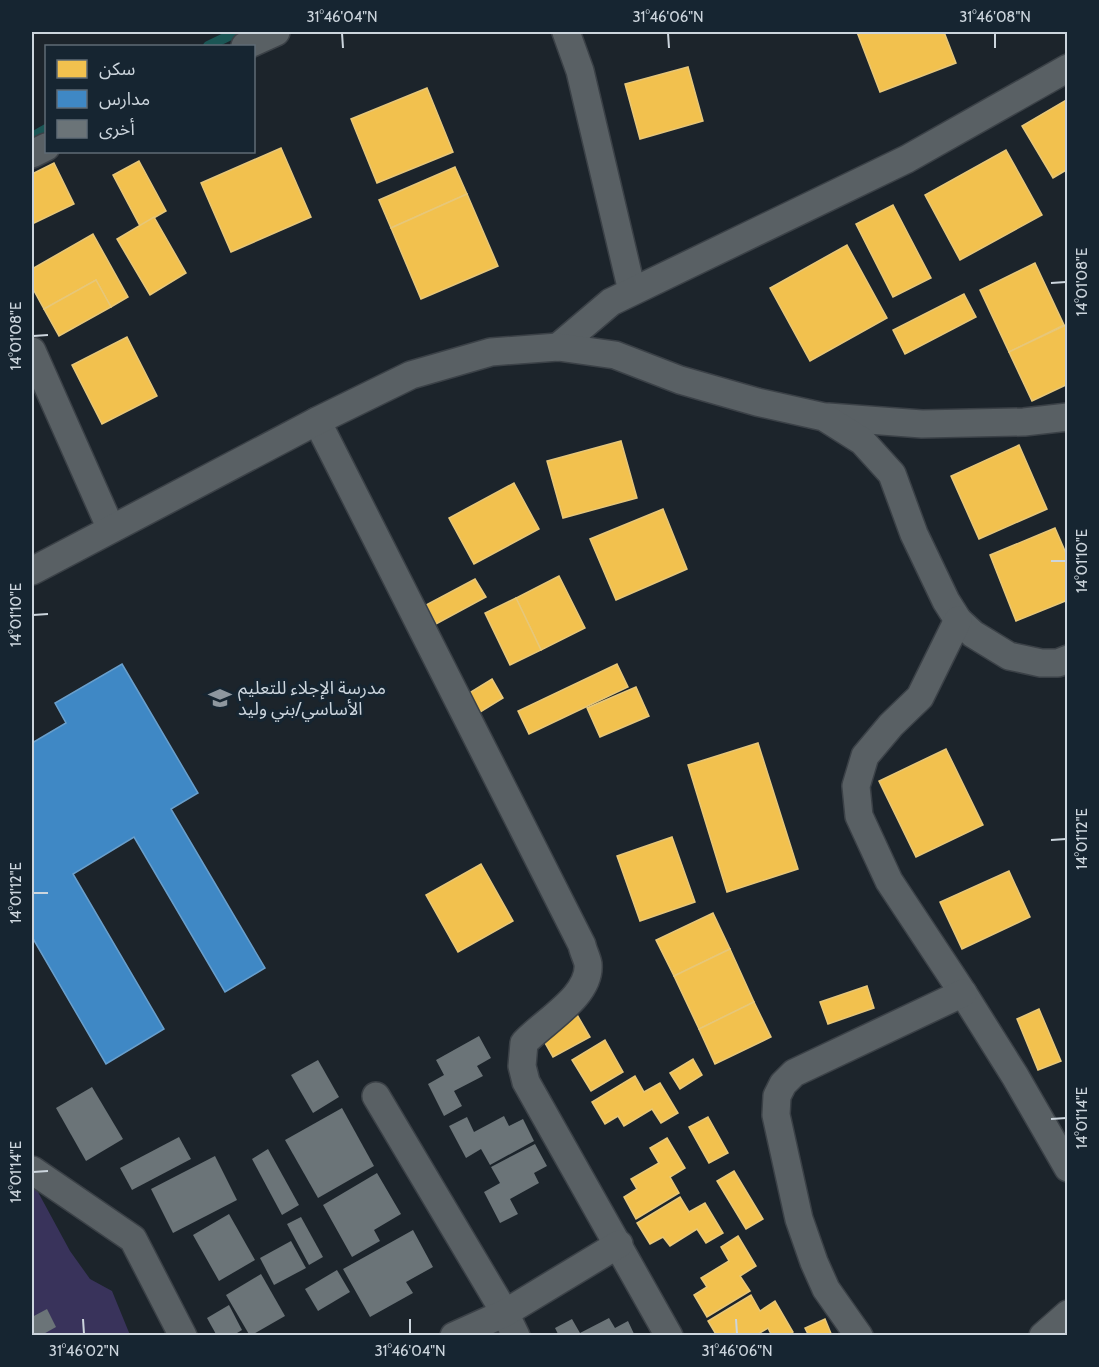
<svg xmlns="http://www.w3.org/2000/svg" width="1099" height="1367" font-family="Cabin,'Noto Sans Arabic',sans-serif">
  <rect width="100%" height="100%" fill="#1c242b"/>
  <path fill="#39335b" d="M32,1181L70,1251L90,1279L112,1291L130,1335H32Z"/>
  <g fill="#f2c14e" stroke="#e7c779" stroke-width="1.5">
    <path d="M857,32H944L956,63L880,92Z"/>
    <path d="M688,67L703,121L640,139L625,84Z"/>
    <path d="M427,88L453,152L377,183L351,119Z"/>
    <path d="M1068,99V169L1053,178L1022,126Z"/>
    <path d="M281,148L311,217L231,252L201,183Z"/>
    <path d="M1006,150L1042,215L960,260L925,195Z"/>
    <path d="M139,161L166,211L140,226L113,175Z"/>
    <path d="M54,163L74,204L32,224V174Z"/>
    <path d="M455,167L467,194L391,228L379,200Z"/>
    <path d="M467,194L498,266L421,299L391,228Z"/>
    <path d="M893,205L931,278L893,297L856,224Z"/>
    <path d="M154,217L186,273L150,295L117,239Z"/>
    <path d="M93,234L128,297L111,307L96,280L44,309L32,287V269Z"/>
    <path d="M847,245L887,318L810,361L770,288Z"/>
    <path d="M1035,263L1064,325L1009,352L980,290Z"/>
    <path d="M96,280L111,307L59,336L44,309Z"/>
    <path d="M964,294L976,317L905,354L893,330Z"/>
    <path d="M1068,324V384L1032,401L1009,352Z"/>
    <path d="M127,337L157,396L102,424L72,365Z"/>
    <path d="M621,441L637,498L563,518L547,461Z"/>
    <path d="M1019,445L1047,509L979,539L951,476Z"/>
    <path d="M514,483L539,529L474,564L449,518Z"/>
    <path d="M663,509L687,569L616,600L590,539Z"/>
    <path d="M1055,528L1068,558V600L1016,621L990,555Z"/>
    <path d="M559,576L585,628L541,650L516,598Z"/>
    <path d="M475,579L486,597L436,624L426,605Z"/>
    <path d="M516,598L541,650L510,665L485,613Z"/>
    <path d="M617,664L628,687L529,734L518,711Z"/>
    <path d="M492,679L503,698L477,714L466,695Z"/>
    <path d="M636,687L649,716L600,737L587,708Z"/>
    <path d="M758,743L798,869L727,892L688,765Z"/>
    <path d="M946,749L983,825L916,857L879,781Z"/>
    <path d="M672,837L695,902L640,921L617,856Z"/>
    <path d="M481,864L513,921L458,952L426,895Z"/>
    <path d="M1009,871L1030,917L962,949L940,902Z"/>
    <path d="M713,913L730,949L674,976L656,940Z"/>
    <path d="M730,949L754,1002L699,1029L674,976Z"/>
    <path d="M867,986L874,1008L828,1024L820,1002Z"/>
    <path d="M754,1002L771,1037L715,1064L699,1029Z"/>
    <path d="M1039,1009L1061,1061L1038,1070L1017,1019Z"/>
    <path d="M576,1013L590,1037L553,1057L540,1034Z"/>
    <path d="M605,1040L623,1072L591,1091L572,1060Z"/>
    <path d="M693,1059L702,1075L680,1089L670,1073Z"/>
    <path d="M635,1076L644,1092L660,1083L678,1113L661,1123L652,1109L624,1126L618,1116L605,1124L592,1102Z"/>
    <path d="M708,1117L728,1153L709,1163L689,1127Z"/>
    <path d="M667,1138L685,1168L670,1177L679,1193L636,1219L624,1197L637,1189L631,1179L659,1163L650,1148Z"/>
    <path d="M734,1171L763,1219L746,1229L717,1181Z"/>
    <path d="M680,1197L689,1212L705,1203L723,1233L706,1243L697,1229L670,1246L663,1237L650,1244L637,1223Z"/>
    <path d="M738,1236L756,1266L740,1276L750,1291L707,1317L694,1295L707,1287L701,1278L729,1261L721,1247Z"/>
    <path d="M751,1295L760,1311L775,1301L793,1332L787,1336H772L768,1328L755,1336H717L708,1321Z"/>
    <path d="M825,1319L832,1336H809L805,1328Z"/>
  </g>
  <path fill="#3f88c5" stroke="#699fcc" stroke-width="1.5" d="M122,664L198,793L171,809L265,968L225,992L134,837L73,874L164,1029L106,1064L32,937V743L66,723L55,703Z"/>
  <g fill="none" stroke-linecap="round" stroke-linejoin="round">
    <g stroke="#1b5655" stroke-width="10">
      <path d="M208,46L237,32"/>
      <path d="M32,137L46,129"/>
    </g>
  </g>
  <g fill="#6b7478">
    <path d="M479,1036L491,1058L477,1066L483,1076L454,1091L462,1106L444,1116L428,1084L444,1075L436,1060Z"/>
    <path d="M318,1060L339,1097L313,1113L291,1075Z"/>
    <path d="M92,1087L123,1139L86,1161L56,1108Z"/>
    <path d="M342,1108L374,1166L318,1198L285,1140Z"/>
    <path d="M504,1116L509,1126L523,1119L534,1141L490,1165L481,1149L466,1158L449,1126L467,1117L474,1132Z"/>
    <path d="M179,1137L191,1159L132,1190L120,1168Z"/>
    <path d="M535,1144L547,1166L534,1173L539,1183L510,1199L518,1214L500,1223L484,1192L500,1183L491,1167Z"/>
    <path d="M268,1149L299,1205L282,1215L252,1159Z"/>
    <path d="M215,1156L237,1200L173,1233L151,1189Z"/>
    <path d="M377,1173L401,1214L374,1230L380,1241L352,1257L323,1205Z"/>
    <path d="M229,1214L255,1260L219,1281L193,1235Z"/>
    <path d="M301,1217L323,1257L309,1265L287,1224Z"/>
    <path d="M413,1230L433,1267L406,1282L413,1293L370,1317L343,1269Z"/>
    <path d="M291,1241L306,1268L274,1285L260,1258Z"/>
    <path d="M337,1270L350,1292L318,1311L305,1289Z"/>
    <path d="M261,1274L285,1316L250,1336L226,1295Z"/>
    <path d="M229,1305L242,1330L232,1336H217L207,1318Z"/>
    <path d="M47,1309L56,1327L40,1336H32V1317Z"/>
    <path d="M609,1318L615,1328L628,1321L635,1336H559L555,1328L572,1319L580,1333Z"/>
  </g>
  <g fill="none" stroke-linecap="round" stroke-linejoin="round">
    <g stroke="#3b4147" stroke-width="30">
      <g id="street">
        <path d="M566,32L580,71L632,291"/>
        <path d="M245,46L276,32"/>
        <path d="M32,154L46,147"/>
        <path d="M558,347L611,302L907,159L1068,68"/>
        <path d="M32,351L111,529"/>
        <path d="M828,417L922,424L1024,422L1068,417"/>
        <path d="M317,421L582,945C583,951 587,958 588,964C591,996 544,1021 524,1043L522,1066L526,1082L669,1336"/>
        <path d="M32,571L317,421L411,375L491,352L558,347L615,355L680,380L757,402L824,417L862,441L892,474L914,534L946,601L958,620L973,634L1009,656L1041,663H1058L1068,659"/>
        <path d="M958,620L920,697L891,725L865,756L856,786L859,816L889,881L963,993L1015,1076L1068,1168"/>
        <path d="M376,1096L505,1313L516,1336"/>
        <path d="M32,1170L133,1239L183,1336"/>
        <path d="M454,1336L505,1313L619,1244"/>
        <path d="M859,1336L826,1289L814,1262L799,1219L776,1115L777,1096L783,1084L794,1073L963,993"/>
        <path d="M1043,1336L1068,1314"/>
      </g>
    </g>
    <use href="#street" stroke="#596064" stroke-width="27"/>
  </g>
  <path fill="none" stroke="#ccd5dd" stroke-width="2" d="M342,33L343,48M668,33L669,48M995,33V48M1051,283L1066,282M33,336L48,335M1051,561H1066M33,615L48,614M1051,840L1066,839M33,893H48M1051,1119L1066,1118M33,1172L48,1171M83,1319L84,1334M410,1319V1334M736,1319L737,1334"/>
  <defs>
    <g id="school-bare" transform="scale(1.8)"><path d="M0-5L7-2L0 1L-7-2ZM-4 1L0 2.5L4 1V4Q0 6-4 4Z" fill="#8e979f" stroke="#162531" stroke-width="2.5" paint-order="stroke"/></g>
  </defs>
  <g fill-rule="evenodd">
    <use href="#school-bare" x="220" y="698"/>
  </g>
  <g text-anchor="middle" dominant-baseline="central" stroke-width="6" stroke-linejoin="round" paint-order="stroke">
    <g font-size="18" fill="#ccd5dd" stroke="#162531" text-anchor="start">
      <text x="238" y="688">مدرسة الإجلاء للتعليم<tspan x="238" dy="21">الأساسي/بني وليد</tspan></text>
    </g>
  </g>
  <rect width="1099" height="1367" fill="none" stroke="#162531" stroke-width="66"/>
  <rect x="45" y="45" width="210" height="108" fill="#162531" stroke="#5f6b76" stroke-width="1.5"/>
  <rect x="57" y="60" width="30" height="18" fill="#f2c14e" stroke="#5f6b76" stroke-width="1.5"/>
  <text x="99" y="75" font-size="18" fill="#ccd5dd">سكن</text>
  <rect x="57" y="90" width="30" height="18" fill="#3f88c5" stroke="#5f6b76" stroke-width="1.5"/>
  <text x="99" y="105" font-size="18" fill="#ccd5dd">مدارس</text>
  <rect x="57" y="120" width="30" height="18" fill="#6b7478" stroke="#5f6b76" stroke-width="1.5"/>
  <text x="99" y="135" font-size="18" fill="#ccd5dd">أخرى</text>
  <rect x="33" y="33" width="1033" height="1301" fill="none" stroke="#ccd5dd" stroke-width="2"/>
  <g font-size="15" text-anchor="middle" fill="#ccd5dd">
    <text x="342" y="22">31°46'04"N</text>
    <text x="668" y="22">31°46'06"N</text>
    <text x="995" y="22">31°46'08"N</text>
    <text transform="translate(1082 282) rotate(-90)" y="5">14°01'08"E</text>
    <text transform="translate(16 336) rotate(-90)" y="5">14°01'08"E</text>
    <text transform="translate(1082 561) rotate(-90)" y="5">14°01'10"E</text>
    <text transform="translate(16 615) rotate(-90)" y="5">14°01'10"E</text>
    <text transform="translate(1082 839) rotate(-90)" y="5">14°01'12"E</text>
    <text transform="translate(16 893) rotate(-90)" y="5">14°01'12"E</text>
    <text transform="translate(1082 1118) rotate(-90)" y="5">14°01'14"E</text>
    <text transform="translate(16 1172) rotate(-90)" y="5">14°01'14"E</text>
    <text x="84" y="1356">31°46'02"N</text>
    <text x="410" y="1356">31°46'04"N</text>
    <text x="737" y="1356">31°46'06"N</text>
  </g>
</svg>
